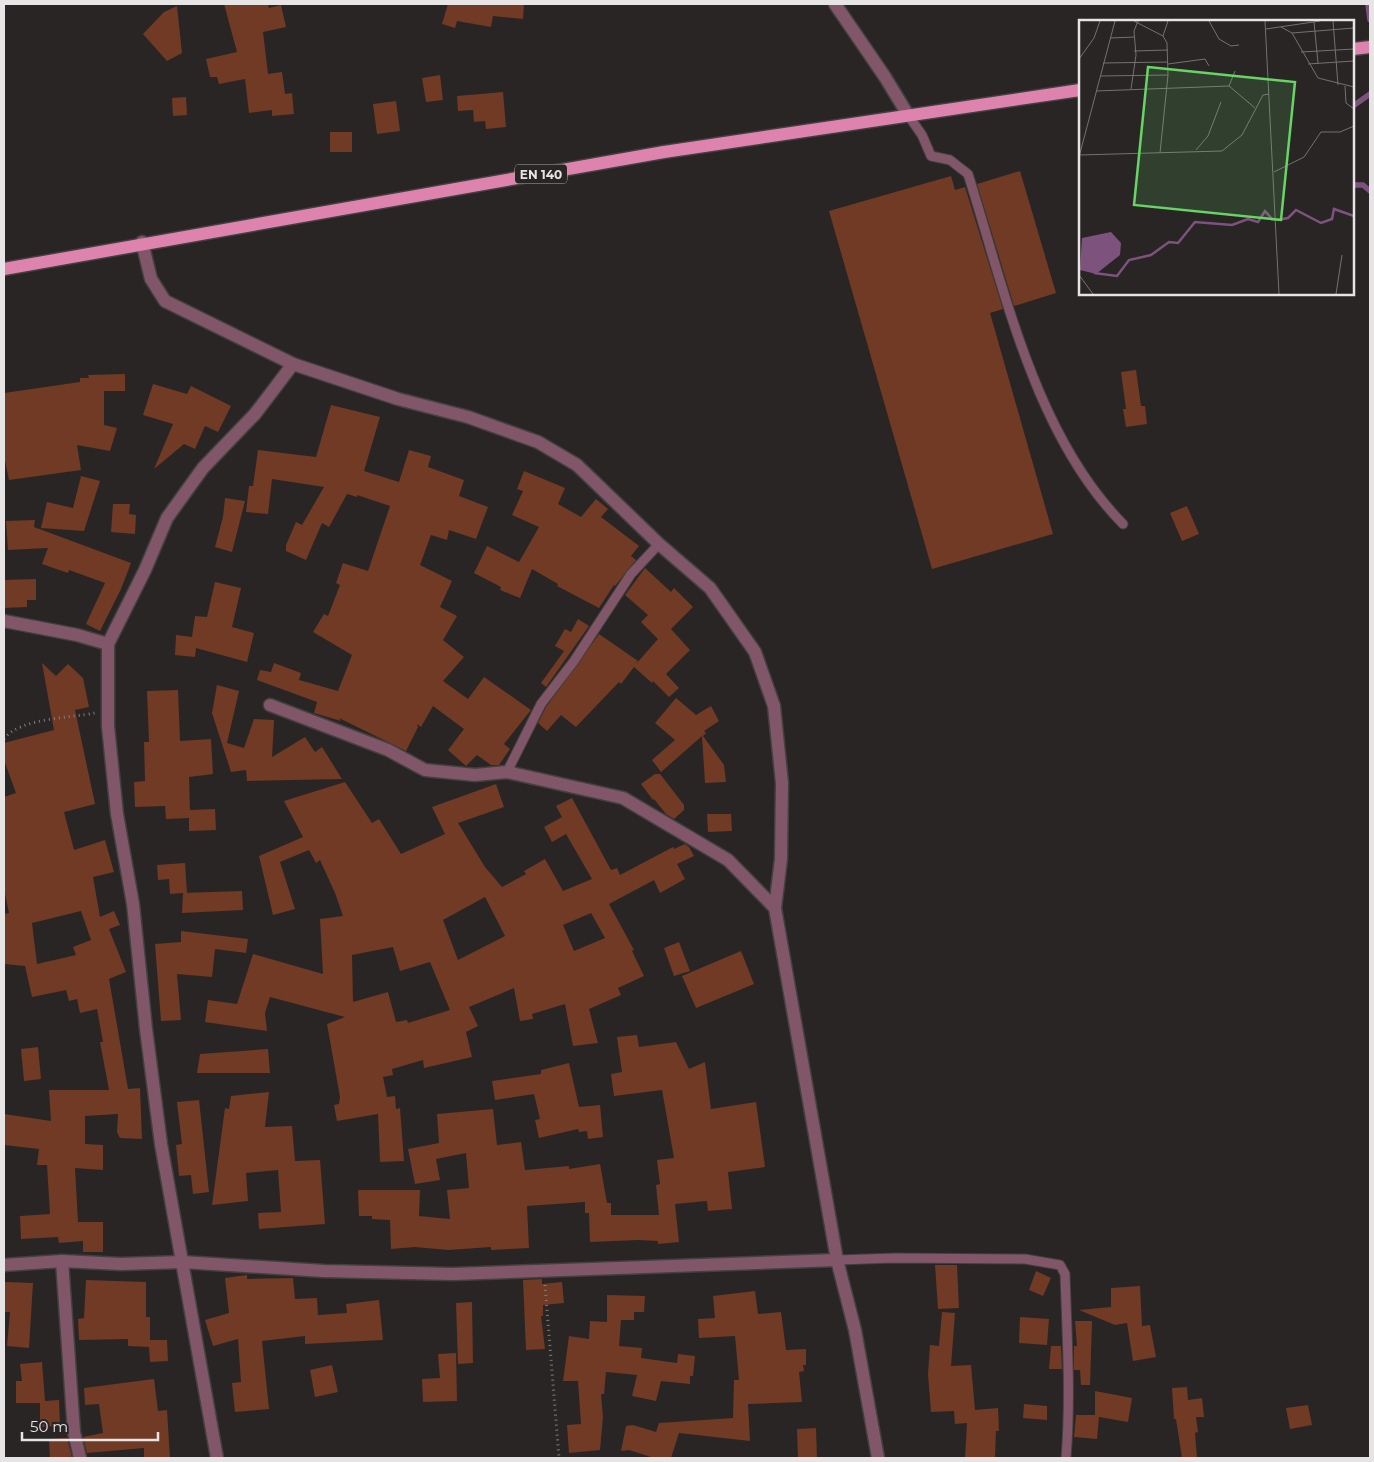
<svg xmlns="http://www.w3.org/2000/svg" width="1374" height="1462" font-family="Montserrat,sans-serif">
  <rect width="100%" height="100%" fill="#292525"/>
  <g fill="none" stroke-linecap="round" stroke-linejoin="round">
    <g stroke="#7d537e" stroke-width="5.5">
      <path d="M1368,4L1370,20"/>
      <path d="M1353,106L1370,94"/>
      <path d="M1353,185H1363L1370,191"/>
    </g>
  </g>
  <g fill="#703a24" fill-rule="evenodd">
    <path d="M224,4H268L269,8L281,5L286,27L263,32L268,74L282,72L285,94L292,93L294,114L272,116V110L249,113L245,79L219,84L217,77H210L206,59L237,52Z"/>
    <path d="M448,4H524L523,19L493,16L491,27L457,21L455,28L442,24Z"/>
    <path d="M177,6L182,53L167,61L143,34L164,12Z"/>
    <path d="M440,75L443,100L426,102L422,78Z"/>
    <path d="M503,92L506,127L486,129L485,121L474,122L473,110L458,111L457,96Z"/>
    <path d="M186,97L187,115L173,116L172,98Z"/>
    <path d="M396,101L400,131L377,134L373,104Z"/>
    <rect x="330" y="132" width="22" height="20"/>
    <path d="M1020,171L1056,293L1014,306L977,184Z"/>
    <path d="M951,176L955,190L965,187L1003,309L990,313L1053,534L932,569L829,211Z"/>
    <path d="M1136,370L1141,406H1145L1147,424L1126,427L1123,409H1126L1121,372Z"/>
    <path d="M125,374V391H104V425L117,428L110,451L77,445L81,470L9,480L4,456V393L80,382V378H89L88,375Z"/>
    <path d="M153,384L187,394L191,386L231,406L218,432L205,426L195,449L184,444L154,469L173,424L143,415Z"/>
    <path d="M331,405L380,417L364,471L399,482L409,450L431,456L428,467L464,480L459,496L488,507L476,539L449,530L447,540L431,535L420,565L452,581L440,607L457,616L443,640L464,657L443,681L468,699L484,677L531,710L504,744L510,749L499,765H491L477,755L466,766L448,750L464,729L433,706L421,727L417,724L418,727L406,751L339,718L341,721L314,713L317,702L257,680L260,670L271,672L274,663L301,673L299,680L338,691L352,655L313,632L324,614L328,616L340,585L336,583L343,563L368,571L390,506L357,495V497L347,494L329,527L322,523L306,560L286,551V545L296,522L302,525L324,487L272,479L268,514L246,512L249,486H253L258,450L316,457Z"/>
    <path d="M524,471L565,488L558,504L581,517L596,499L608,509L601,517L639,546L631,556L636,560L615,586L614,585L599,608L557,586L558,584L532,569L520,598L500,590L501,587L474,573L487,546L519,562L539,527L512,515L523,491L517,489Z"/>
    <path d="M81,476L100,481L84,531L41,528L47,502L73,508Z"/>
    <path d="M225,498L245,501L232,552L215,547L223,517Z"/>
    <path d="M113,504H130L129,514L136,515L135,534L111,532Z"/>
    <path d="M1187,506L1199,534L1182,541L1170,513Z"/>
    <path d="M35,520L34,527L131,563L121,589L100,631L86,624L105,583L69,570L68,573L42,564L48,548L8,550L6,521Z"/>
    <path d="M645,568L671,592L674,588L693,607L671,629L690,650L666,674L679,688L669,697L653,681L652,683L634,667L621,684L619,682L576,727L561,715L547,731L538,723L546,707L599,634L638,661L636,664L658,639L641,622L648,615L625,595Z"/>
    <path d="M36,579V600H27V607L4,608V580Z"/>
    <path d="M215,582L241,588L232,627L254,633L247,662L196,648L195,657L175,655L176,635L192,637L195,616L207,617Z"/>
    <path d="M578,619L589,626L546,687L541,683L564,651L555,646L565,629L571,632Z"/>
    <path d="M42,663L56,676L68,664L83,678L89,707L75,710L95,804L64,812L74,850L105,840L114,872L93,877L100,917L114,911L120,925L109,929L126,972L109,979L128,1089L140,1088L142,1139L120,1138L117,1132L118,1114L85,1116V1144L103,1145V1170L75,1168L78,1222H103V1252H83V1241L59,1243L58,1237L21,1239L20,1216L50,1214L47,1165H37L39,1149L4,1145V1114L51,1121L49,1090H109L100,1042H103L97,1009L80,1013L77,999L69,1001L66,990L32,997L25,966L4,964V914L9,913L4,889V797L16,793L4,760V743L54,730ZM81,911L91,940L73,947L76,955L37,964L32,923Z"/>
    <path d="M217,685L239,691L227,743L244,748L254,719L274,720L272,757L305,737L315,752L322,747L342,779L247,781L246,770L231,772L212,713Z"/>
    <path d="M178,690L180,741L211,739L213,774L189,777L190,810L215,809L216,830L189,831V818L166,819L165,806L135,807L134,782L145,781L144,742H149L147,691Z"/>
    <path d="M676,698L696,715L711,706L719,721L704,731L706,733L703,736L724,765L726,782L705,783L702,736L661,772L652,760L675,740L655,723Z"/>
    <path d="M655,774H660L684,805V810L674,819L666,814L654,799L653,800L641,784Z"/>
    <path d="M345,782L372,823L379,819L401,854L445,834L432,807L496,784L504,807L458,823L485,867L502,887L526,874L524,871L545,859L563,891L592,879L566,834L552,842L544,827L562,817L556,806L572,798L611,870L617,868L620,875L673,847L674,849L685,844L689,847L694,856L677,864L685,879L660,893L654,880L609,904L634,950L632,951L644,976L618,988L621,995L589,1009L598,1043L573,1046L565,1004L532,1014L533,1019L520,1021L514,988L469,1007L478,1026L466,1032L472,1057L424,1068L423,1060L392,1069L393,1075L383,1077L387,1097L395,1096L396,1109L400,1108L404,1161L380,1162L378,1114L337,1121L334,1105L339,1104L340,1097L327,1024L345,1017L270,997L265,1013L267,1031L205,1022L208,1000L237,1004L253,954L323,974L320,919L343,916L335,893L320,860L316,863L309,850L280,862L295,909L273,915L259,856L303,837L284,801ZM485,897L505,936L458,960L443,920ZM591,913L605,938L574,951L563,925ZM393,947L400,971L430,962L450,1010L408,1023L407,1020L396,1022L388,992L353,1002L352,955Z"/>
    <path d="M707,814H731L732,831L708,832Z"/>
    <path d="M185,863L187,893H183L242,891L243,910L182,913L183,893L170,894L169,879L158,880L157,865Z"/>
    <path d="M181,931L248,939L246,953L215,949L212,977L177,974L181,1020L161,1021L155,944L181,942Z"/>
    <path d="M679,942L690,971L674,976L664,948Z"/>
    <path d="M741,951L754,984L696,1008L682,976Z"/>
    <path d="M637,1035L639,1047L676,1042L689,1069L705,1062L711,1109L756,1102L765,1167L728,1172L732,1209L708,1211L707,1201L675,1204L679,1242L658,1244V1241L638,1240L590,1242L589,1213H585V1202L527,1206L529,1248L491,1250V1247L448,1250L415,1247L391,1249L390,1220L372,1219V1216H359L358,1190H420L419,1216L450,1219L447,1190L469,1188L466,1153L436,1159L440,1180L415,1184L408,1149L439,1143L437,1114L493,1109L497,1145L521,1142L525,1170L569,1166V1169L600,1164L607,1203H611V1215H659L656,1185L660,1184L657,1160L674,1158L662,1090L614,1096L611,1074L622,1072L617,1037Z"/>
    <path d="M38,1047L41,1079L24,1081L21,1049Z"/>
    <path d="M268,1049L270,1073H197L200,1054Z"/>
    <path d="M569,1063L579,1107L600,1105L603,1137L588,1139L587,1131L579,1132L578,1129L539,1138L535,1120L540,1119L534,1094L495,1100L492,1081L541,1074V1070Z"/>
    <path d="M269,1092L265,1127L292,1126L295,1161L320,1160L325,1224L259,1229L258,1213L281,1212L278,1170L246,1173L248,1201L212,1205L225,1108L229,1109L231,1096Z"/>
    <path d="M199,1100L209,1192L193,1194L191,1175L179,1176L176,1145L182,1144L177,1102Z"/>
    <path d="M935,1265H957L959,1308L938,1309Z"/>
    <path d="M1036,1271L1051,1278L1043,1296L1029,1290Z"/>
    <path d="M247,1275V1279L293,1278L295,1299L317,1298L318,1315L347,1313L346,1304L379,1300L383,1340L305,1344V1336L262,1341L269,1409L235,1412L232,1383L241,1382L238,1339L213,1346L205,1320L229,1313L225,1278Z"/>
    <path d="M542,1279V1284L562,1282L564,1303L543,1305V1316H541L545,1349L526,1350L523,1280Z"/>
    <path d="M86,1280L146,1282V1317H150V1340H167L168,1361L150,1362L149,1347L128,1346V1339L79,1340L78,1319L84,1318Z"/>
    <path d="M4,1282L33,1283L29,1348L7,1346L10,1312H4Z"/>
    <path d="M1140,1286L1142,1326L1150,1325L1156,1357L1133,1361L1127,1323L1115,1325L1079,1310L1111,1307V1288Z"/>
    <path d="M755,1291L758,1314L781,1312L786,1350L806,1349V1365H803L804,1371L799,1372L802,1402L748,1404L750,1441L679,1433L671,1458H654L629,1450L621,1451L626,1426L633,1425L656,1432L659,1423L733,1418L734,1380H739L735,1336L699,1338L698,1319L715,1318L713,1296Z"/>
    <path d="M607,1295L645,1296L644,1312H634V1320H621L619,1346L642,1348L641,1358L677,1363L678,1354L695,1356L693,1376H690V1384L661,1381L656,1401L632,1396L637,1375L606,1372L604,1394H601L603,1417L600,1450L569,1453L567,1425L581,1424L578,1381H563L569,1336L589,1339L590,1321L607,1322Z"/>
    <path d="M472,1302L473,1363L458,1364L456,1303Z"/>
    <path d="M942,1312L955,1313L951,1366L971,1365L975,1410L998,1408L999,1431H996L995,1458H965L967,1423L955,1424L954,1411L931,1412L928,1374L930,1345L939,1346Z"/>
    <path d="M1020,1317L1049,1319L1047,1345L1019,1343Z"/>
    <path d="M1075,1321H1092L1090,1385H1081L1080,1370H1074V1346H1077Z"/>
    <path d="M1051,1346H1061L1062,1369H1049Z"/>
    <path d="M456,1353L457,1401L423,1402L422,1379L440,1378L438,1354Z"/>
    <path d="M42,1362L45,1401L59,1400L60,1426L40,1427V1403H16V1381H22L20,1364Z"/>
    <path d="M332,1365L338,1392L315,1397L310,1370Z"/>
    <path d="M154,1379L158,1411L167,1410L170,1458H144V1448L87,1453L83,1437L103,1433L99,1404L85,1405L84,1388Z"/>
    <path d="M1187,1387L1188,1400L1202,1398L1204,1417H1196L1198,1432L1195,1433L1197,1458H1182L1176,1419H1174L1172,1388Z"/>
    <path d="M1095,1391L1132,1398L1128,1422L1099,1417L1097,1439L1074,1437L1076,1415H1095Z"/>
    <path d="M1024,1404L1047,1406V1420L1023,1418Z"/>
    <path d="M1308,1405L1312,1425L1290,1429L1286,1408Z"/>
    <path d="M816,1428L817,1458H798L797,1429Z"/>
    <path d="M67,1438L72,1458H50L49,1439Z"/>
  </g>
  <g fill="none" stroke-linecap="round" stroke-linejoin="round">
    <g stroke="#434040" stroke-width="11">
      <g id="lane">
        <path d="M908,115L922,135L931,156L950,160L968,174C1005,291 1035,435 1123,524"/>
        <path d="M507,772L541,704L574,661L631,574L659,544"/>
        <path d="M837,1260L895,1258L1025,1259L1060,1265L1065,1274C1067,1336 1071,1397 1066,1458"/>
      </g>
    </g>
    <g stroke="#434040" stroke-width="15">
      <g id="street">
        <path d="M835,4L885,77L908,115"/>
        <path d="M142,242L151,279L165,301L293,364L398,399L468,417L538,442L577,465L659,544L710,588L755,652L774,706L782,783L781,859L775,908L837,1260L855,1330L878,1458"/>
        <path d="M4,621L77,635L108,644"/>
        <path d="M270,705L388,750L425,770L475,775L507,772L623,798L728,860L775,908"/>
        <path d="M62,1261L74,1432L80,1458"/>
        <path d="M4,1265L62,1261L121,1264L182,1262L324,1271L453,1274L837,1260"/>
        <path d="M217,1458L161,1144L146,1029L133,904L117,814L108,726V644L145,570L167,518L203,468L255,414L293,364"/>
      </g>
    </g>
    <g stroke="#434040" stroke-width="15">
      <g id="primary">
        <path d="M1353,49L1370,47"/>
        <path d="M4,269L664,152L1080,90"/>
      </g>
    </g>
    <g stroke="#807d7d" stroke-width="3" stroke-dasharray="1 4" stroke-linecap="butt">
      <path d="M4,739C19,718 70,718 95,713"/>
      <path d="M545,1285L559,1458"/>
    </g>
    <use href="#lane" stroke="#825669" stroke-width="9"/>
    <use href="#street" stroke="#825669" stroke-width="12"/>
    <use href="#primary" stroke="#dd83ad" stroke-width="12"/>
  </g>
  <g text-anchor="middle" dominant-baseline="central" stroke-width="4" stroke-linejoin="round" paint-order="stroke">
    <rect fill="#292525" stroke="#adabab" stroke-width="1" x="515" y="164.5" width="52" height="19" rx="4"/>
    <g font-size="12" font-weight="bold" fill="#e6e4e4">
      <text x="541" y="174">EN 140</text>
    </g>
  </g>
  <g transform="translate(1079 20)">
    <rect width="275" height="275" fill="#292525"/>
    <path d="M32,212L42,223L41,235L17,254L1,250L3,218Z" fill="#7d537e"/>
    <path fill="none" stroke="#7d537e" stroke-width="2.5" d="M198,200L209,198L217,190L242,203L253,199L255,189L275,196M15,253L38,256L50,240L72,235L90,222L99,223L116,202L153,205L169,199L179,202L186,191L194,200"/>
    <path fill="none" stroke="#757171" stroke-width="1" d="M55,1L84,16L88,23L89,55L81,133M130,1L140,19L152,26L160,25M186,1L200,274M254,1L259,65M235,2L239,43M202,7L213,13L239,58L275,67M187,9L241,1M213,13L275,8M84,16L89,1M31,18L56,17M55,31L89,30M222,32L275,29M0,39L15,18L21,1M24,43L89,42M89,44L126,39L130,46M229,44L275,41M21,56L89,55M150,66L156,51M266,66L267,83L275,89M52,69L57,35L55,11L59,1M17,71L150,66L176,88M117,130L129,116L142,82M0,135L143,131L163,115L184,75L190,74M0,137L36,1M195,152L225,137L242,112H261L275,106M0,255L14,274M257,274L263,235"/>
    <path fill="#67d465" fill-opacity="0.15" stroke="#67d465" stroke-width="2.5" d="M69,47L216,62L202,200L55,185Z"/>
    <rect width="275" height="275" fill="none" stroke="#e6e4e4" stroke-width="2.5"/>
  </g>
  <rect width="1374" height="1462" fill="none" stroke="#e6e4e4" stroke-width="10"/>
  <path d="M22 1432v8h136v-8" fill="none" stroke="#e6e4e4" stroke-width="2.5"/>
  <text x="30" y="1432" font-size="15" fill="#e6e4e4" stroke="#292525" stroke-width="4" paint-order="stroke">50 m</text>
</svg>
